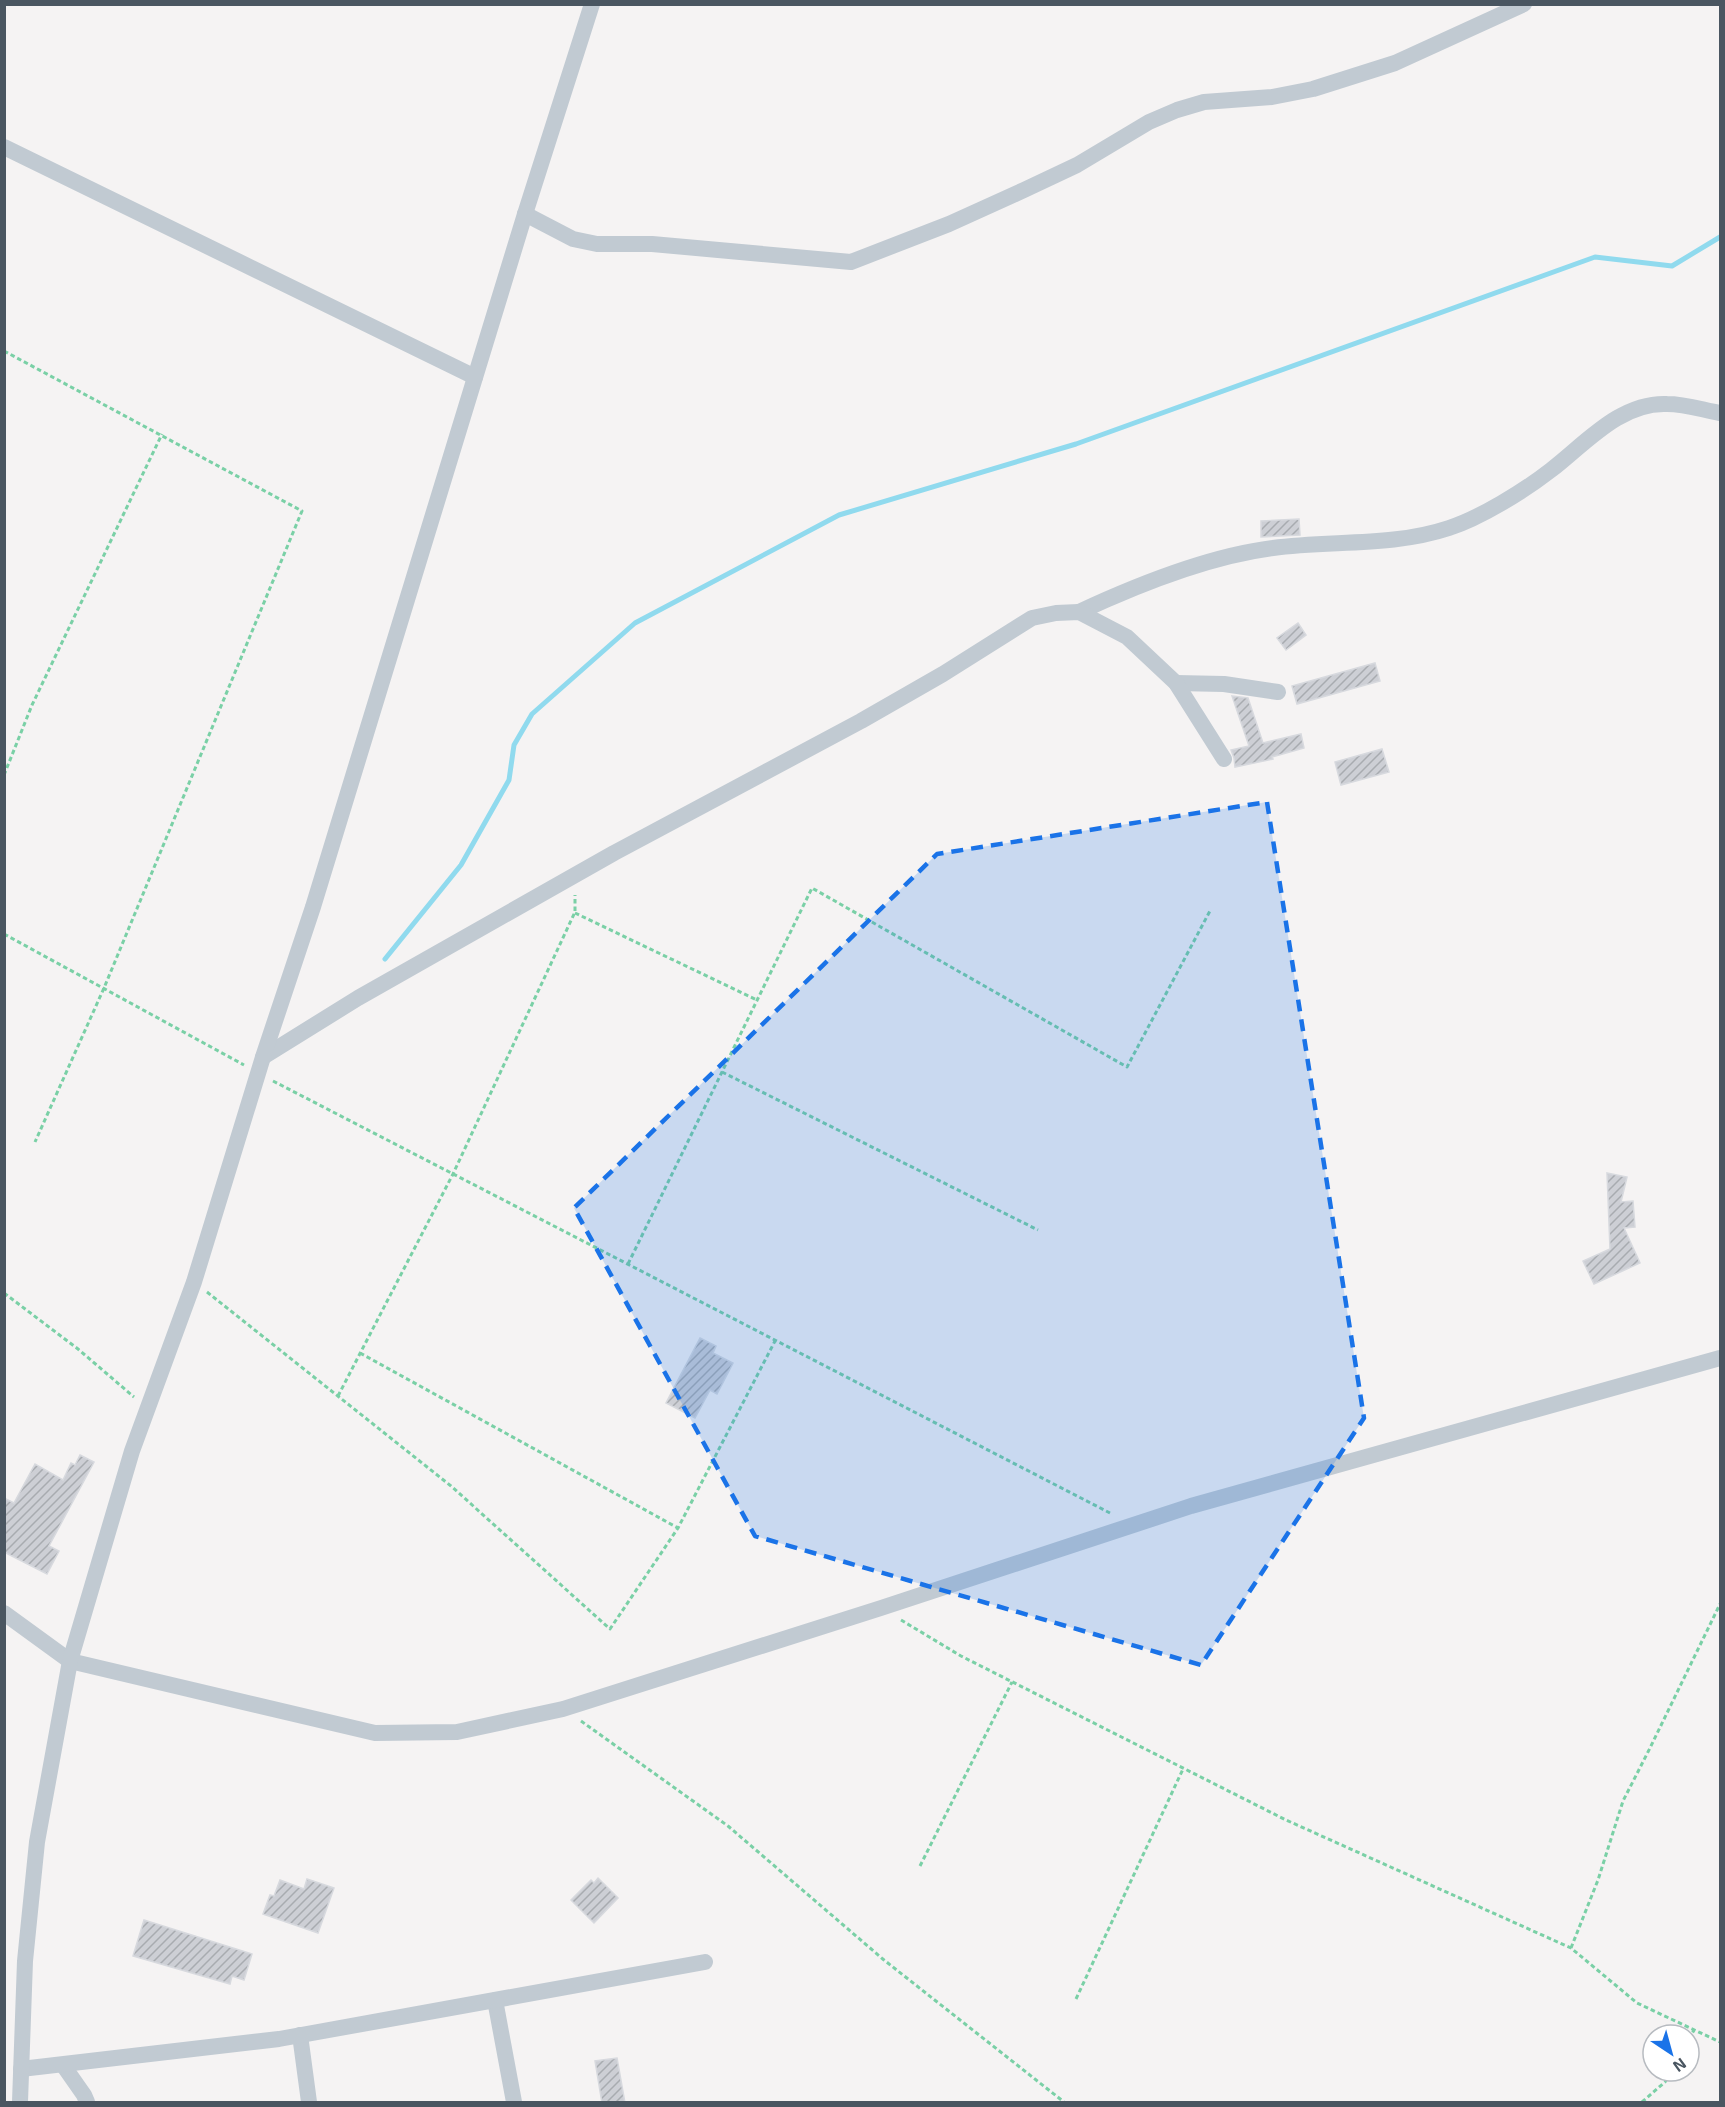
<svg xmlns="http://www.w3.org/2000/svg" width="1725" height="2107" font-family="'Exo 2',sans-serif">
  <defs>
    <pattern id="building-hatch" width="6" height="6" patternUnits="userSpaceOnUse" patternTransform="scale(1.5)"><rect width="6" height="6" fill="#cdcfd5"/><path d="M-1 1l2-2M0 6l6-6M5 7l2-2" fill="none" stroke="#a8abb0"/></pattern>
  </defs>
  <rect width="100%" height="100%" fill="#f5f3f3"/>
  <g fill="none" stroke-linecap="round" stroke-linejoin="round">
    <path stroke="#90daee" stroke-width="5" d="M385,959L461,865L509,780L514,745L532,714L635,623L839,515L1076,444L1595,257L1672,266L1720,237"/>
  </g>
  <g fill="url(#building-hatch)" stroke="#d7d9de" stroke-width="1.5">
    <path d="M1299,519L1300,535L1261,537V521Z"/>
    <path d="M1298,623L1306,635L1286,650L1277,638Z"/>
    <path d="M1375,663L1380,681L1297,704L1292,686Z"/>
    <path d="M1232,696L1248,698L1263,743L1301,734L1304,748L1272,757L1273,759L1235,767L1234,758L1231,750L1249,746Z"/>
    <path d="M1382,749L1389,772L1341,785L1335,762Z"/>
    <path d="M1607,1173L1627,1177L1621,1202L1633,1201L1635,1227L1624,1228L1640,1263L1594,1284L1583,1261L1610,1249Z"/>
    <path d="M700,1338L716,1346L713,1353L733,1363L717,1394L710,1390L695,1418L666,1403Z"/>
    <path d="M80,1455L94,1462L49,1546L59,1551L47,1574L4,1552V1498L14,1503L35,1464L63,1480L71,1463L75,1465Z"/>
    <path d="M598,1878L618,1898L594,1923L571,1900L591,1880L594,1883Z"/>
    <path d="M307,1879L334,1888L318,1933L263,1914L270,1895L274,1896L280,1880L304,1889Z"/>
    <path d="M144,1920L252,1954L244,1980L232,1976L230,1984L133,1956Z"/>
    <path d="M617,2058L625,2103H602L595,2061Z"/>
  </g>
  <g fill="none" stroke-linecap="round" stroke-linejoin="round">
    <g stroke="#7ad0a6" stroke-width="3" stroke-dasharray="4.5 3" stroke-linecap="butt">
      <path d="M4,351L302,511L104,988L35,1142"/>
      <path d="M4,775L32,705L162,434"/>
      <path d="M575,913L757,1000"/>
      <path d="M4,934L244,1065"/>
      <path d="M722,1072L1038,1230"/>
      <path d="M273,1081L1110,1513"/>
      <path d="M628,1264L812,888L1127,1067L1211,909"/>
      <path d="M207,1292L451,1486L610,1629L678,1528L775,1341"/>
      <path d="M4,1293L78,1349L134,1397"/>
      <path d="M360,1353L678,1528"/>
      <path d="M338,1396L453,1174L575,912V895"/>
      <path d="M901,1620L961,1656L1286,1820L1571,1948L1637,2003L1720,2042"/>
      <path d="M581,1721L728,1826L884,1960L1064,2102"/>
      <path d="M920,1866L1012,1682"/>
      <path d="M1571,1948L1598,1880L1623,1801L1650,1748L1720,1604"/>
      <path d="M1076,1999L1183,1769"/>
      <path d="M1689,2039L1694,2030"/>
      <path d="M1642,2102L1665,2082L1671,2071"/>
    </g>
    <g stroke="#c1cad2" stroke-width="16">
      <path d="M4,147L475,377"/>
      <path d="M525,214L573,239L597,244H652L851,262L949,224L1024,190L1077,165L1149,122L1177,110L1204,102L1272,97L1313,89L1395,63L1524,4"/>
      <path d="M1079,612C1137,585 1209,556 1273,548C1331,540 1392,547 1449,528C1480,518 1524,491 1551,470C1585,444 1620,402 1667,404C1685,404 1703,410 1720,413"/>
      <path d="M1176,683L1224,684L1278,692"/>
      <path d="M263,1057L358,998L614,853L861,721L943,674L1032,618L1056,613L1079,612L1127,637L1176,683L1224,759"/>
      <path d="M4,1613L70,1661L375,1733L457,1732L563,1709L881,1608L1191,1506L1720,1358"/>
      <path d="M495,2000L514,2102"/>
      <path d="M300,2035L309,2102"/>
      <path d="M63,2065L84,2095L87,2102"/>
      <path d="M21,2069L279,2039L705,1962"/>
      <path d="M20,2102L25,1961L37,1842L70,1661L132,1451L194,1282L263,1057L313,907L525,214L592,4"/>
    </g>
  </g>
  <path fill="#1a73e8" fill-opacity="0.2" stroke="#1a73e8" stroke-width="4.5" stroke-dasharray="12 8" stroke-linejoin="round" d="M1267,802L1364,1418L1201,1665L755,1536L574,1208L937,854Z"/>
  <rect width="1725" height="2107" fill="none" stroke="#4a5661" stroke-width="12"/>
  <g transform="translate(1671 2053) rotate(144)"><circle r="28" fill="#ffffff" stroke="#b7bbc0" stroke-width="1.5"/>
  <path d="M0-4.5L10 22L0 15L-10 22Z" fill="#1a73e8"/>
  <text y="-9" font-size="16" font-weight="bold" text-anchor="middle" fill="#4a5661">N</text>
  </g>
</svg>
